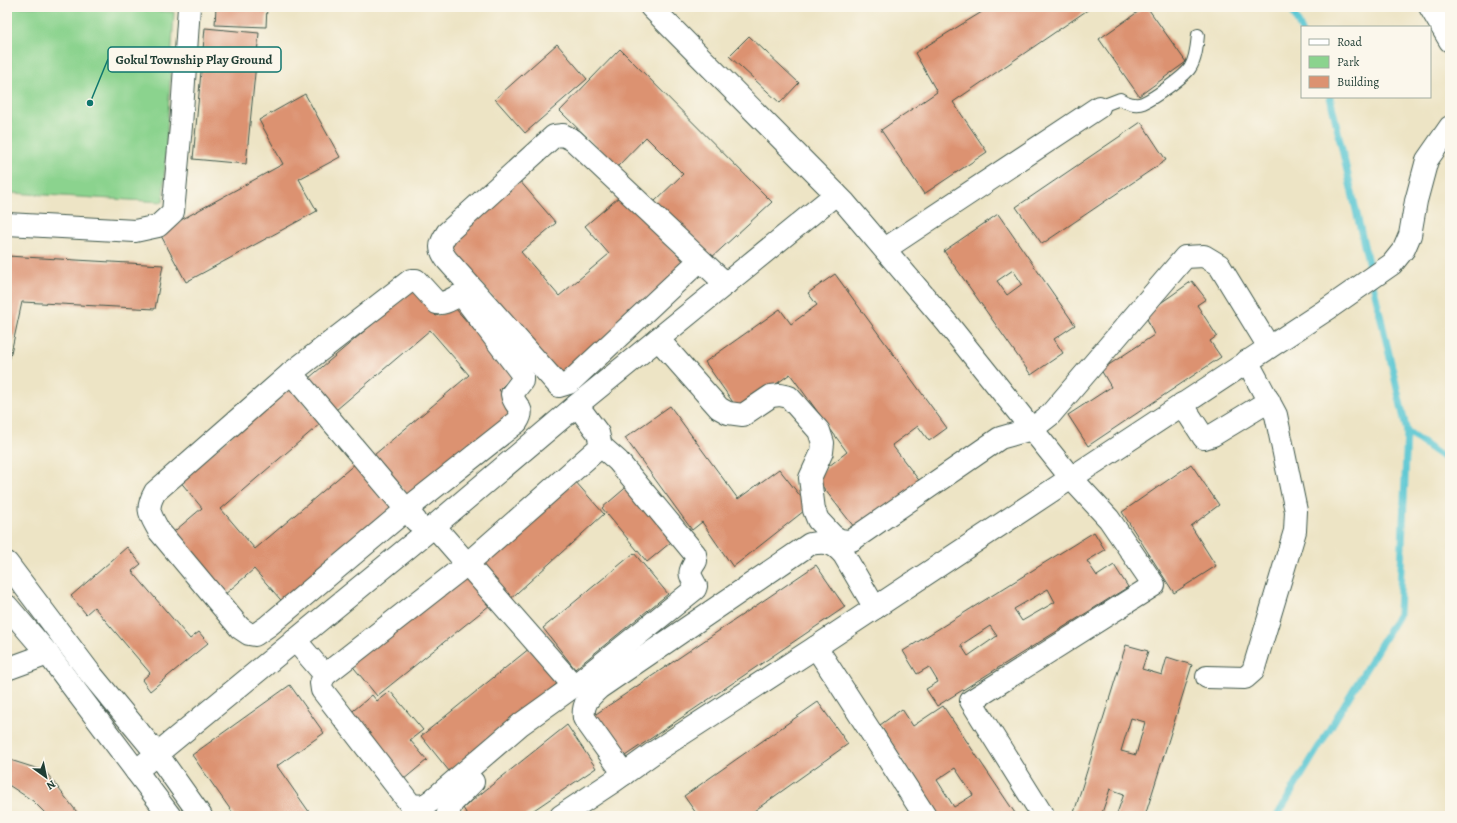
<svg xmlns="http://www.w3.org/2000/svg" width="1457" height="823" font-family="Alegreya,serif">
  <rect width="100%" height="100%" fill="#fbf7ec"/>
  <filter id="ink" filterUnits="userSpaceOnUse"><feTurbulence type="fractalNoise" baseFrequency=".025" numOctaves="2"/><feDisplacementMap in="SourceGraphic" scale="8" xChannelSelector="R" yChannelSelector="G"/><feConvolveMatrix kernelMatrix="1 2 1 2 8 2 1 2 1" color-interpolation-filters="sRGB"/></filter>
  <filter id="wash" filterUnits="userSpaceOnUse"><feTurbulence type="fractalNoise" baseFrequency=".012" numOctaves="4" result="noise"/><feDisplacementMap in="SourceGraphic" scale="16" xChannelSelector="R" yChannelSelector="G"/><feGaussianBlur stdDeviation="0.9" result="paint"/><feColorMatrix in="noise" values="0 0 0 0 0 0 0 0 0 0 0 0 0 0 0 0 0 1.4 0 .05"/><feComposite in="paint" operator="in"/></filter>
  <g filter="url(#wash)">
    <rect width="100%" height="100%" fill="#ede4c5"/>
    <path fill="#8bd38e" stroke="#558861" d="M10,7H102L174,12L163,202L11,193Z"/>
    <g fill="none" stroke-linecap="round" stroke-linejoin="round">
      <g stroke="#5bc7d3" stroke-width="7">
        <path d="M1291,7L1302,32"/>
        <path d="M1407,432L1450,462"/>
        <path d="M1277,816L1399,614L1407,432L1330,97"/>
      </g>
    </g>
    <g id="blocks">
      <g fill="#dc9271" fill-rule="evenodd">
        <path d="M216,7H267L266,27L215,25Z"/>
        <path d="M990,7H1092L953,102L987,152L924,194L881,130L937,92L915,53Z"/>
        <path d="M1145,7H1147L1186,62L1139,96L1099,39Z"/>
        <path d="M205,28L259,33L246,164L193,159Z"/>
        <path d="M749,36L799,83L780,103L729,56Z"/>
        <path d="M557,44L587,79L525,133L495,99Z"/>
        <path d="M620,49L772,202L710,259L653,203L683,174L646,137L617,167L560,111Z"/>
        <path d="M305,94L340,157L299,179L317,211L186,282L159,232L283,164L259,120Z"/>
        <path d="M1141,122L1166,160L1042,244L1016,207Z"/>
        <path d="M519,180L556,223L521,252L559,296L609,254L585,226L625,192L689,268L560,377L446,242Z"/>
        <path d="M998,214L1075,325L1054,339L1063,353L1031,375L944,251ZM1013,270L1022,284L1007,295L997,281Z"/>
        <path d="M7,256L163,265L155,309L22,302L7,371Z"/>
        <path d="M835,274L947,428L929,441L918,426L892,445L921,483L858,532L815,477L847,452L790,374L739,411L705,362L780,309L791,324L817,305L808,293Z"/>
        <path d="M1192,281L1206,299L1197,305L1217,336L1210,341L1221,357L1088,446L1068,415L1111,387L1101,370L1154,335L1145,314Z"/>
        <path d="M414,289L436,316L455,308L514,375L499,390L517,412L412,500L374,455L469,375L430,330L336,410L309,378Z"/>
        <path d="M290,386L321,423L221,509L255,549L356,463L397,511L286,606L254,569L223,596L170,535L202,508L179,480Z"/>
        <path d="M670,406L738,499L779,469L809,507L733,567L702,522L692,530L625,438Z"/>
        <path d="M1191,464L1219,505L1191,526L1216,566L1174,593L1122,512Z"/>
        <path d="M575,481L604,514L507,602L475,566Z"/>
        <path d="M630,484L676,538L647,562L602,508Z"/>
        <path d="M1094,532L1105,550L1087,561L1097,576L1114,565L1128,587L937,706L926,689L938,682L929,667L917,674L903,651ZM1048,589L1055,602L1022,621L1014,609ZM990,626L997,636L968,656L961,645Z"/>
        <path d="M127,547L141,564L132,571L190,639L199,632L208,643L150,691L142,680L150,673L94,607L86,614L71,596Z"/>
        <path d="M634,553L668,594L575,669L543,628Z"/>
        <path d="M816,565L845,607L622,758L593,716Z"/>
        <path d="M464,572L490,605L377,696L350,663Z"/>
        <path d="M1126,645L1148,651L1142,669L1162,675L1167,657L1192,665L1145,816H1116L1124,794L1110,789L1101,816H1073ZM1131,718L1145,722L1136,755L1121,751Z"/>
        <path d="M530,648L558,683L449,771L421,736Z"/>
        <path d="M290,685L324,733L277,766L312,816H235L192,755Z"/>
        <path d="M390,691L423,730L410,740L427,760L403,780L348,715L372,695L377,701Z"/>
        <path d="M818,702L848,744L747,816H698L684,796Z"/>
        <path d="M943,706L1017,816H938L880,725L902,709L913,726ZM955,768L973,795L954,807L937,780Z"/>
        <path d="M567,725L596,768L525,816H468L463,808Z"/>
        <path d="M7,759L45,771L80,816H48L33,801L7,784Z"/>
      </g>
    </g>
  </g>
  <g filter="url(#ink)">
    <use href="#blocks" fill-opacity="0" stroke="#3e564a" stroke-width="1"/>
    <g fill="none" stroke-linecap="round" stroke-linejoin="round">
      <g stroke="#3e564a" stroke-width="14">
        <path id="service" d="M1099,107L1120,99C1126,103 1136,106 1143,103C1154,98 1184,77 1190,68C1196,59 1197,45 1198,35"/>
      </g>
      <g stroke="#3e564a" stroke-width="24">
        <g id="minor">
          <path d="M1430,7L1450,41"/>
          <path d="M7,224L135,231L158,226L173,212L181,126L189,7"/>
          <path d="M885,249L1099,107"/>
          <path d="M700,260L569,383L559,386L447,260C439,249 439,245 447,233L554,136L563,135L573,140L726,284"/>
          <path d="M411,280H416L437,303C445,304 451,299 458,296L465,299L522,374V381L512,394C514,408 527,407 517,422L407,509L268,626L255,635L249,634L240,628L159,531C150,514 145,510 155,492L291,373Z"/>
          <path d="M658,339L719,408L728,413L743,415L771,396L780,395L789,397L819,431L823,443L822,452L810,478L814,510L818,520L833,536L840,540L847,541L852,540L1000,438L1032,429L1050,415L1185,257L1204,256L1219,265L1269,347"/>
          <path d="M291,373L416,521"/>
          <path d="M1182,404L1204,438L1213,435L1269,401"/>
          <path d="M577,405L598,433L601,446L618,461L695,554L696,561C688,573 689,573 696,586L695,589L574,686L521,724L431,801L424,806L411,805L322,690L321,683L325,675L467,564L601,446"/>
          <path d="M434,526L574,686"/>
          <path d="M295,640L325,675"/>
          <path d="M816,647L925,816"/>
          <path d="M7,669L48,654"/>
          <path d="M1207,677L1245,678L1253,671L1295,531L1296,511L1276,415L1247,361"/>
          <path d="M136,771L427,532L577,405L836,194"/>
          <path d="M624,774L584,718C582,704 589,697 599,688L810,544C826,541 833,542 844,555L875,608"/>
          <path d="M447,816L452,803L473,782"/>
          <path d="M561,816L614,781L656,751L816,647L1071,478L947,323L845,203L651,7"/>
          <path d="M1043,816L971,701L1154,585L1109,519L1071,478L1329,308L1392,264L1404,249L1410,235L1416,201L1427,160L1450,127"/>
        </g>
      </g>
      <g stroke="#3e564a" stroke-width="24">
        <g id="tertiary">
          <path d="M7,563L90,673L157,754L201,816"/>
          <path d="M7,606L48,654L170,816"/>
        </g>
      </g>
      <use href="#service" stroke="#fff" stroke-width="12"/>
      <use href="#minor" stroke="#fff" stroke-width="22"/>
      <use href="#tertiary" stroke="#fff" stroke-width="22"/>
    </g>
  </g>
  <path fill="none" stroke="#0f766e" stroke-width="1.5" d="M90 103L108 59"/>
  <circle fill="#0f766e" stroke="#fbf7ec" stroke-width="1.5" cx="90" cy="103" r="4"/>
  <rect fill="#fbf7ec" stroke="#0f766e" stroke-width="1.5" x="108" y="47" width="173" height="25" rx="4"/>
  <g font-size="13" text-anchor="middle" font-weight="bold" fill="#1f3d34">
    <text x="194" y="64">Gokul Township Play Ground</text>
  </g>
  <rect width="1457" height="823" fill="none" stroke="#fbf7ec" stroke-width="24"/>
  <rect x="1301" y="26" width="130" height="72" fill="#fbf7ec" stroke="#a3ada2"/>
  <rect x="1309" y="39" width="20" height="6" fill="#ffffff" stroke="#a3ada2"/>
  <text x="1337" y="46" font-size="12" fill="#1f3d34">Road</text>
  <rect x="1309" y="56" width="20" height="12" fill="#8bd38e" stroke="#a3ada2"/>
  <text x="1337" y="66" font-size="12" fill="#1f3d34">Park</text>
  <rect x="1309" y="76" width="20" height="12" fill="#dc9271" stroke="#a3ada2"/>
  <text x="1337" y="86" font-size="12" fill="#1f3d34">Building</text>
  <g transform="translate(46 777) rotate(147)" stroke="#fbf7ec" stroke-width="3" paint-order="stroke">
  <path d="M0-3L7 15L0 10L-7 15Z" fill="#1f3d34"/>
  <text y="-6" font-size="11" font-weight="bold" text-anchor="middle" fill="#1f3d34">N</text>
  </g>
</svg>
